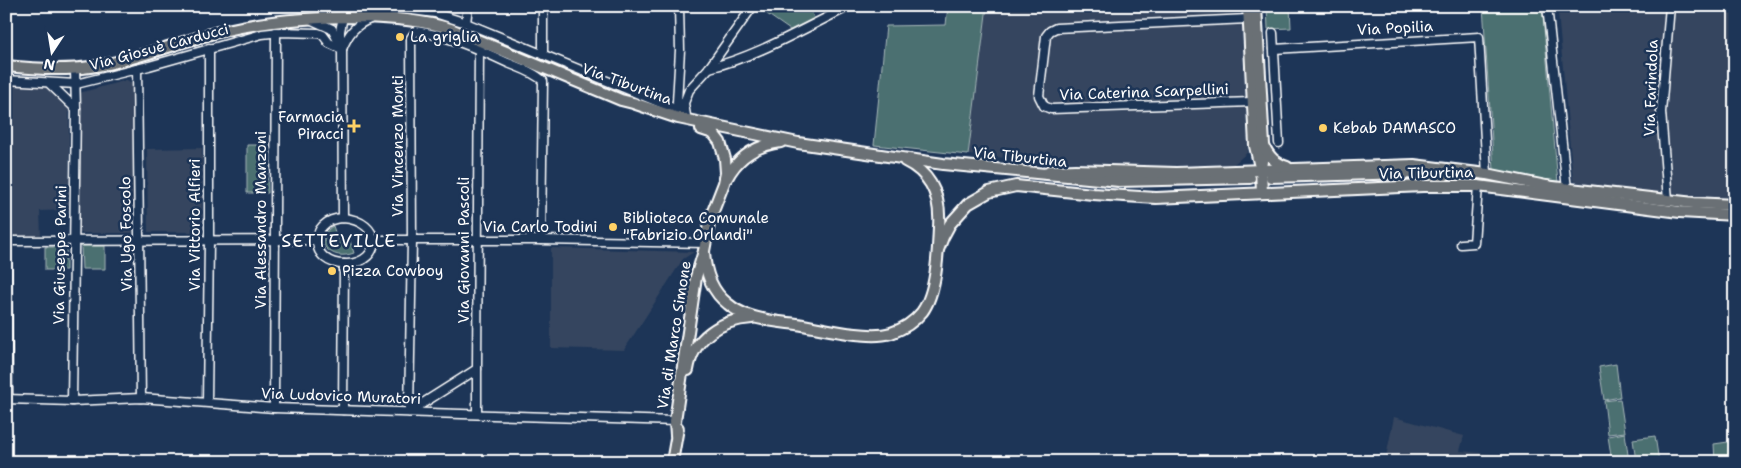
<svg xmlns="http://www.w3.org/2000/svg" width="1741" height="468" font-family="'Shantell Sans',sans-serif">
  <rect width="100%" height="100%" fill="#1d3557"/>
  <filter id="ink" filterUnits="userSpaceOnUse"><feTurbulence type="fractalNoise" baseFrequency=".02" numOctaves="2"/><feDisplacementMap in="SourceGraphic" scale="10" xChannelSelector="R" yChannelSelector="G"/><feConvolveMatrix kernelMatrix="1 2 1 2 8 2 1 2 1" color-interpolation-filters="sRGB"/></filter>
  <g filter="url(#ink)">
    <g fill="#34455f">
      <path d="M987,6H1241L1248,152L1234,164L1130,167L968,155Z"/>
      <path d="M1555,6H1735V203L1614,191L1573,181L1558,12H1556Z"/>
      <path d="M127,80L133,84V233H78L79,93Z"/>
      <path d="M11,84L46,85L69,110V210L40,211L41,236H11Z"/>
      <path d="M202,148V232H148L147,149Z"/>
      <path d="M551,248L694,252L683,259L624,350L551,348Z"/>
      <path d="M1394,417L1464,436L1460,451L1576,462H1385Z"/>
    </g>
    <g fill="#4c6f71" stroke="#a6b7b8">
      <path d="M809,6L814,18L790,30L757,7Z"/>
      <path d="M948,6H987L968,155L874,145L886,26L946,25Z"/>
      <path d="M1267,6H1290L1291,28L1268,29Z"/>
      <path d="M1483,6H1542L1558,183L1494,171Z"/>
      <path d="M247,145H267L268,193H247Z"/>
      <path d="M333,226L337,238H349L354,253C343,257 333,256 325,247C322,238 325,231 333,226Z"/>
      <path d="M81,246H105V269H82Z"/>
      <path d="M45,247H63L66,250V270H45Z"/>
      <path d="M1616,364L1620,397L1604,400L1599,367Z"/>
      <path d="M1620,399L1625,432L1608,434L1604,401Z"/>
      <path d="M1625,433L1629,462H1612L1608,436Z"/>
      <path d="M1655,436L1659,462H1636L1633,439Z"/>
      <path d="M1735,441V462H1715L1714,444Z"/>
    </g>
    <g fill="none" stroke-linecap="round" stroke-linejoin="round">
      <g stroke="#fff" stroke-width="11">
        <g id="minor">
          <path d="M543,6V55"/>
          <path d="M1547,6L1567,189"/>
          <path d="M404,9L435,13L466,23L468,6"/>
          <path d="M310,19L332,29L342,49L343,218"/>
          <path d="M1248,19L1056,28L1050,31L1046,36L1039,96L1044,106L1051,109L1252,102"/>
          <path d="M466,23L685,113"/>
          <path d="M1273,33L1279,143"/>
          <path d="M340,40V31L343,17"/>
          <path d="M342,49C348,35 354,25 370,19"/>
          <path d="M1274,49L1479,37L1487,174"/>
          <path d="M709,68C756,57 806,27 850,6"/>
          <path d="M137,69L141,398"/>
          <path d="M6,80L76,84L149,66L262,34L280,32L318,33L323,35L329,43L342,49"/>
          <path d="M50,84L76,109L75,69"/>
          <path d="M678,114L677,102L680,50L679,6"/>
          <path d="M686,116L684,103L689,90L709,68L753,6"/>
          <path d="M6,183L8,399"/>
          <path d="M1668,200L1661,112L1670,6"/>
          <path d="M343,218C383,221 383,262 347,264C308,266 307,219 343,218Z"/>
          <path d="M374,240H541L706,243"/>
          <path d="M6,241L317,240"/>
          <path d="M1461,244L1474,243L1478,186"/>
          <path d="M6,399L72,401L141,398L274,408L675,421"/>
          <path d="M72,401L76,109"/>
          <path d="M207,402L209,241V48"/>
          <path d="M274,408L276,32"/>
          <path d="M343,410L344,264"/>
          <path d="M409,412L412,240L411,38L416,31C449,36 478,49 508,63C520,68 534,72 543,81L541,240"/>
          <path d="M409,412L477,369L479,49"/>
          <path d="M477,414V369"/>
        </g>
      </g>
      <g stroke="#fff" stroke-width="14">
        <g id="major">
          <path d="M1248,6L1255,146L1259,163"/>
          <path d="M1256,6L1264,145L1261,169L1262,193"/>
          <path d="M6,66C34,69 62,71 90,67C133,61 175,43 218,32C266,20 312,17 361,17C392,18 422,20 451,29L621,100L633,103L678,118L798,143L943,164L1119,181L1250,178"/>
          <path d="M1264,146C1269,157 1275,163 1287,167"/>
          <path d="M1049,171L1075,170L1176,173L1414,165L1487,174L1551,187"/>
          <path d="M1271,177L1407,173L1445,175"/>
          <path d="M727,178C738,157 757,145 781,142"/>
          <path d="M1544,186L1694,203L1735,205"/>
          <path d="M938,250L943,237L950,224L968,204L989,192L1016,186L1093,194L1156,198L1423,186H1478L1680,212L1735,215"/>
          <path d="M704,251C705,272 711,291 728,304C734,309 741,313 748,315C763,321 781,322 797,324C822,328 868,340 891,333C903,329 914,322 922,312C937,292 938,251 939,227C941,198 932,174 905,161"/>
          <path d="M688,370C693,337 721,320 752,318"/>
          <path d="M676,435L675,421L696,277L704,251L710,219L724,183L726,173L725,159L720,142L713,133L701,129"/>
          <path d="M672,462L678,428"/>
        </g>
      </g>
      <use href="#minor" stroke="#1d3557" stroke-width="8"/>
      <use href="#major" stroke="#6a7074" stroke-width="10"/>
    </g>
  </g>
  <g fill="#ffd166" stroke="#1d3557" stroke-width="2">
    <circle cx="400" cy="37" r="5"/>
    <path d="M351.5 118.5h5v5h5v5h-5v5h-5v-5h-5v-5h5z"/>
    <circle cx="1323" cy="128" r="5"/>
    <circle cx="613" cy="227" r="5"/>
    <circle cx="332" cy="271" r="5"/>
  </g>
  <g text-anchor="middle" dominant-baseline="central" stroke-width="5" stroke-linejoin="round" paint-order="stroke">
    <g font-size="15" fill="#fff" stroke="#1d3557">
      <text transform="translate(1395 28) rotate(-3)">Via Popilia</text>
      <text transform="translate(159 47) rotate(-15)">Via Giosuè Carducci</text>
      <text transform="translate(627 84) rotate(20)">Via Tiburtina</text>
      <text transform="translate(1651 88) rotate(-88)">Via Farindola</text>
      <text transform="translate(1144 92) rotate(-2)">Via Caterina Scarpellini</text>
      <text transform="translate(398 146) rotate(-90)">Via Vincenzo Monti</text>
      <text transform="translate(1020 157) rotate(6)">Via Tiburtina</text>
      <text transform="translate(1426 173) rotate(-1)">Via Tiburtina</text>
      <text transform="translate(261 220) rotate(-90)">Via Alessandro Manzoni</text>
      <text transform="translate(195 225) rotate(-90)">Via Vittorio Alfieri</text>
      <text x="540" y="227">Via Carlo Todini</text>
      <text transform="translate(126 234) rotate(-91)">Via Ugo Foscolo</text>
      <text transform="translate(464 250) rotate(-90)">Via Giovanni Pascoli</text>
      <text transform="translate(60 255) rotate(-89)">Via Giuseppe Parini</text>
      <text transform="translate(674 335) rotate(-81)">Via di Marco Simone</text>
      <text transform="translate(341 396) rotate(2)">Via Ludovico Muratori</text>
    </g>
    <g font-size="15" fill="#fff" stroke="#1d3557" text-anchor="start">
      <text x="410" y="37">La griglia</text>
      <text x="344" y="117" text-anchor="end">Farmacia<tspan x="344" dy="17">Piracci</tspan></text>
      <text x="1333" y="128">Kebab DAMASCO</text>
      <text x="623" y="218">Biblioteca Comunale<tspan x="623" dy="17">"Fabrizio Orlandi"</tspan></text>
      <text x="342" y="271">Pizza Cowboy</text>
    </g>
    <g font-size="18" letter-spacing="1" fill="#fff" stroke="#1d3557">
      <text x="339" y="241">SETTEVILLE</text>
    </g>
  </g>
  <rect width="1741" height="468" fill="none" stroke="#1d3557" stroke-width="25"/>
  <rect x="12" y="12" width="1716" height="443" fill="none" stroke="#fff" stroke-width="2" filter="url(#ink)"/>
  <g transform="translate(52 52) rotate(192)" stroke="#1d3557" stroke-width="4" paint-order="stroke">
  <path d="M0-4L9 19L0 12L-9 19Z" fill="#ffffff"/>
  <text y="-8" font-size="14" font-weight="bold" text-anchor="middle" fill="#ffffff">N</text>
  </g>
</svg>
